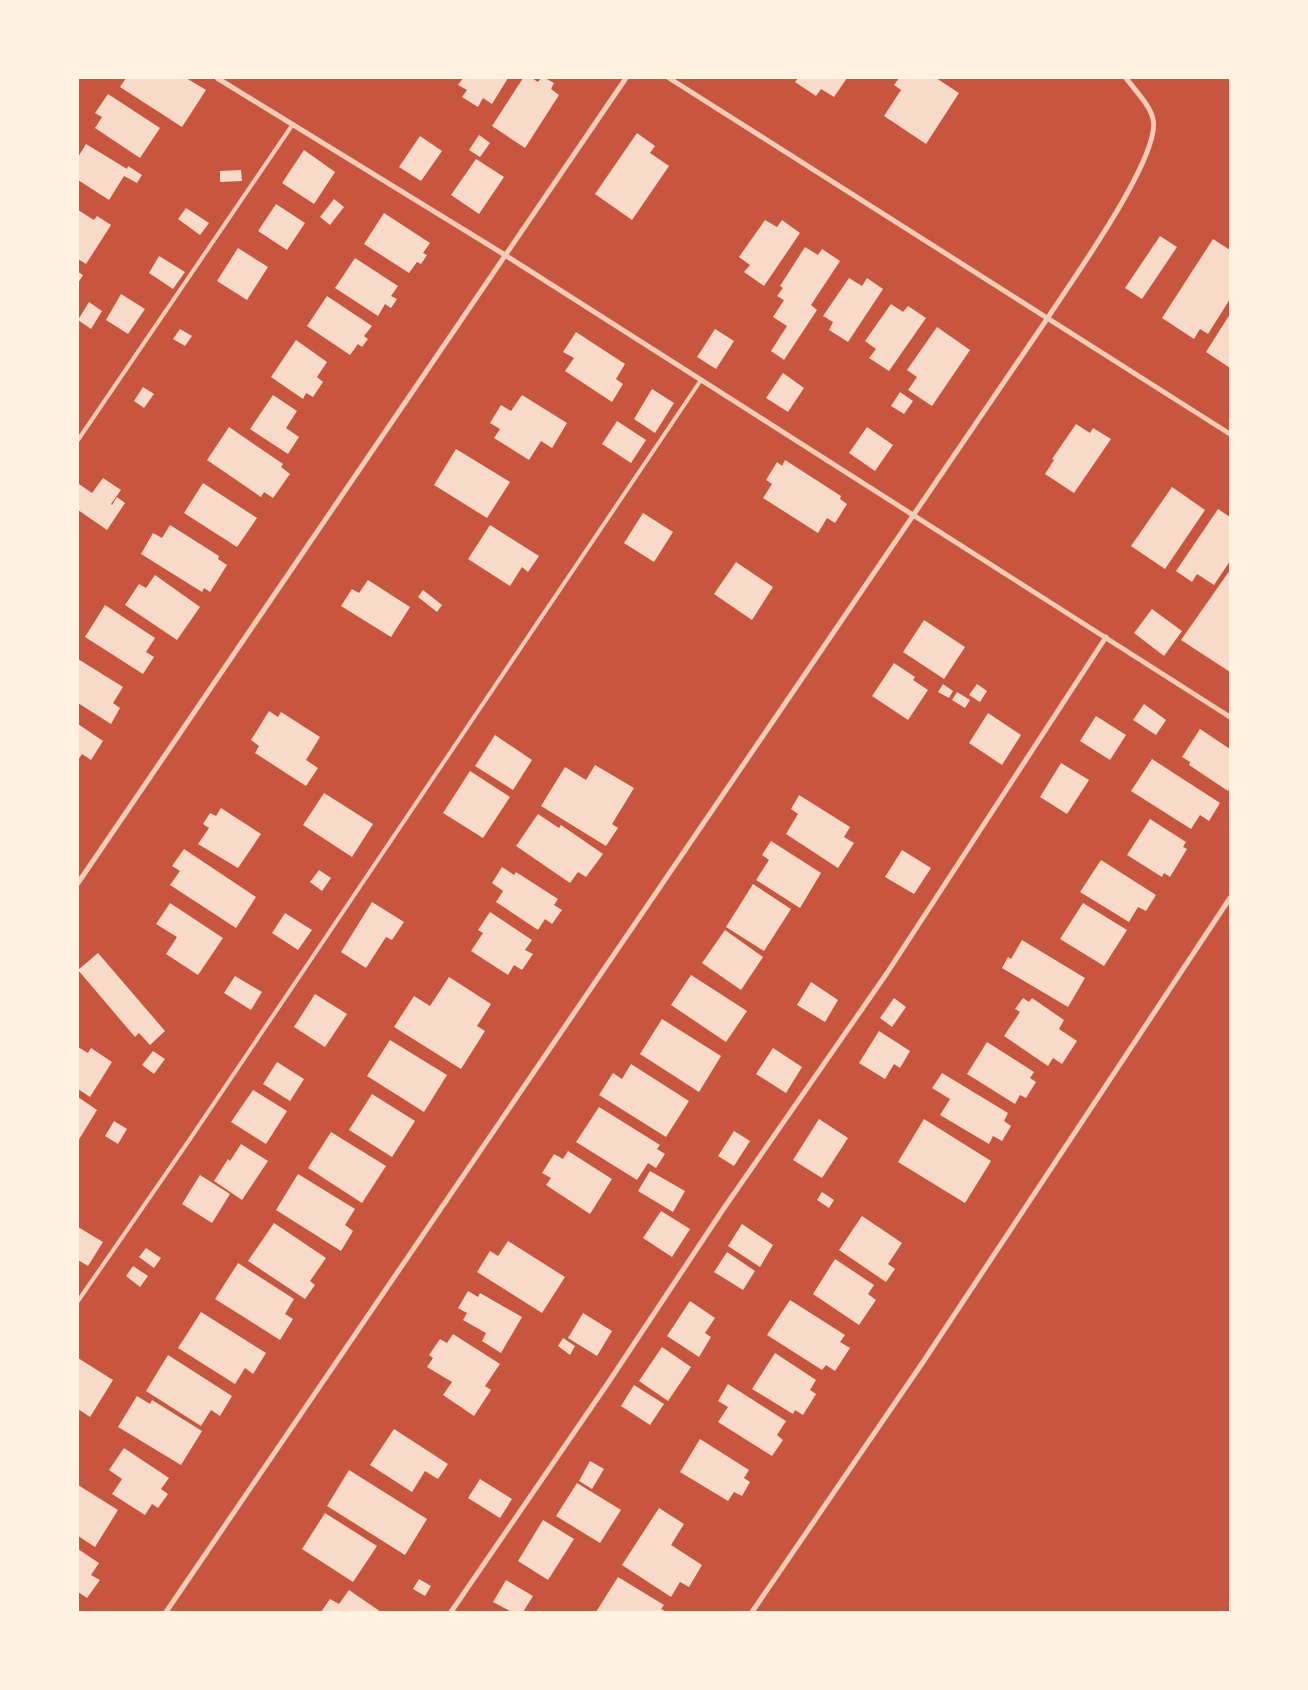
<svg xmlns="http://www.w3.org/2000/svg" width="1308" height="1690" font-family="Overpass,sans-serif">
  <rect width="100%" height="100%" fill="#c8553d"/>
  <g fill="#f7dbc8">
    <path d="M126,78H186L206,90L182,127L120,87Z"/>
    <path d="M463,78H508L492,104L483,98L478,107L462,97L467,90L458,85Z"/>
    <path d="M523,78H532L538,82L541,78H545L554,83L551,89L559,95L525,148L492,126Z"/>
    <path d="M798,78H847L834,97L821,89L816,96L795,82Z"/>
    <path d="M899,78H936L959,93L926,144L884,116L901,90L894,85Z"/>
    <path d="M108,94L160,128L140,158L95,128L102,117L95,113Z"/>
    <path d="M637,133L655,146L650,153L669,166L632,220L595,194Z"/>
    <path d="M479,135L490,143L480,157L469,150Z"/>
    <path d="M420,136L442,151L421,181L399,167Z"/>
    <path d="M86,144L127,169L128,166L142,175L137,183L124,176L109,200L78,180V157Z"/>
    <path d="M304,150L335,172L314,204L282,183Z"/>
    <path d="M476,159L504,177L479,214L451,195Z"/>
    <path d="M241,170L242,181L220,182V171Z"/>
    <path d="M334,199L344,207L330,225L320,217Z"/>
    <path d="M276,204L305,223L287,250L258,231Z"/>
    <path d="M186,208L209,223L200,235L178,219Z"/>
    <path d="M78,210L94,220L97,216L111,225L86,264L78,259Z"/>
    <path d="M384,213L430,243L423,253L427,255L421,264L417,262L409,273L364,244Z"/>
    <path d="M765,220L777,227L782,220L800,233L764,286L744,272L750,265L739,257Z"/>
    <path d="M1160,236L1177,247L1142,299L1125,288Z"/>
    <path d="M1213,239L1230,250V299L1208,334L1200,329L1194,339L1162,318Z"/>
    <path d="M805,247L818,255L822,249L840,261L811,305L817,310L784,360L771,351L787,326L773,317L784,300L777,296L783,288L780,286Z"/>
    <path d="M238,248L268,267L247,300L217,281Z"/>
    <path d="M159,256L185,272L173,289L149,273Z"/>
    <path d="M355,258L398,286L391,296L397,299L391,308L385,304L378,316L335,288Z"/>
    <path d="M78,272L83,275L78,283Z"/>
    <path d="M849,278L862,286L867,278L883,289L848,342L829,330L833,322L823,316Z"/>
    <path d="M121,294L145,309L128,334L106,320Z"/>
    <path d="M327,296L372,326L364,336L368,339L362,347L358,344L350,355L307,326Z"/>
    <path d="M89,302L102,311L91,329L78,320Z"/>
    <path d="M891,304L903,312L908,306L926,318L889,371L869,358L876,349L865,341Z"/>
    <path d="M1230,314V368L1206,352Z"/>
    <path d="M937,327L970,350L932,406L908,390L917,377L907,370Z"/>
    <path d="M180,329L192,336L185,346L173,339Z"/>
    <path d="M715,329L734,341L716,369L697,357Z"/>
    <path d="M576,332L625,364L616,379L623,384L612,402L565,371L574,358L563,352Z"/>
    <path d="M296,340L327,362L317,377L323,382L313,397L306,393L303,399L271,377Z"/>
    <path d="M783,373L804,388L788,412L766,398Z"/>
    <path d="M143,387L154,394L144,408L134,401Z"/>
    <path d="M652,389L674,403L655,433L634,419Z"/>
    <path d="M900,392L913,401L904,414L891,406Z"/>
    <path d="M273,395L297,411L286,428L299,437L288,454L250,429Z"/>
    <path d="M522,395L567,423L552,448L541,441L529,460L494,438L500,429L490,423L501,405L511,411Z"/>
    <path d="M617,421L646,440L631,463L602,444Z"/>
    <path d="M1076,424L1090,433L1093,428L1111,439L1074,493L1045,474L1054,460L1052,459Z"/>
    <path d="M229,427L283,464L281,467L290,474L273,498L264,492L261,497L207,460Z"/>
    <path d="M867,427L893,445L875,471L849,453Z"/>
    <path d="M456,449L510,482L487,518L434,485Z"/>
    <path d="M785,460L841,496L840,499L847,504L835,523L827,518L818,533L763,498L772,484L766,480L777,462L782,466Z"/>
    <path d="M103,478L121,490L111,504L112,505L117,497L125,503L107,530L78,510V486L79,484L92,493Z"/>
    <path d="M203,483L257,518L237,547L184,513Z"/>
    <path d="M1172,487L1205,510L1165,569L1131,546Z"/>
    <path d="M1218,509L1230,517V561L1214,585L1197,574L1192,582L1176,571Z"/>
    <path d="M643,513L673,532L654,562L624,543Z"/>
    <path d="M170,525L219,556L218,559L227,565L210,592L204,588L202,592L141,554L153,533L162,538Z"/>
    <path d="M490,525L539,556L528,572L522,567L510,586L468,559Z"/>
    <path d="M736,562L773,587L752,620L714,594Z"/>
    <path d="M1230,570V672L1181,640Z"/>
    <path d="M155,575L200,607L177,640L125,605L139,584L146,588Z"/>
    <path d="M368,580L410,607L391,637L341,606L352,589L359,593Z"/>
    <path d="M423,590L442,605L437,612L418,597Z"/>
    <path d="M105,605L155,638L146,652L154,657L143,674L85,637Z"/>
    <path d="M1152,609L1182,631L1164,656L1134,633Z"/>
    <path d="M924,620L965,647L944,679L903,652Z"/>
    <path d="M78,659L123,687L113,703L120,708L111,724L78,703Z"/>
    <path d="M894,663L915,677L913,680L928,690L908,720L872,696Z"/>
    <path d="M943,684L953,691L949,698L938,692Z"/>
    <path d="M977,684L987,691L980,702L969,695Z"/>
    <path d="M957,692L970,700L965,708L952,700Z"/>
    <path d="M1144,704L1166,720L1156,735L1133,720Z"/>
    <path d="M269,711L278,717L281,712L320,737L306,760L318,768L306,786L255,753L259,746L251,740Z"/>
    <path d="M988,713L1021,735L1002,765L969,743Z"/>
    <path d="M1096,716L1126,735L1110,760L1080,741Z"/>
    <path d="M78,724L103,741L91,760L82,754L78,760Z"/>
    <path d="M1200,729L1230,749V788L1228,791L1189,765L1190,762L1182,757Z"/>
    <path d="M495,735L532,760L513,790L475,766Z"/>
    <path d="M1152,759L1220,803L1209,821L1200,815L1191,829L1131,791Z"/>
    <path d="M1061,763L1089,780L1067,814L1040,797Z"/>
    <path d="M595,765L634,788L612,824L618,828L606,846L541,806L565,767L586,780Z"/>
    <path d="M470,771L510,797L483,838L443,813Z"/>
    <path d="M324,793L373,824L352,857L303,825Z"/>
    <path d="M799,795L850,827L844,837L854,843L838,868L786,834L798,814L791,809Z"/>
    <path d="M221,808L261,834L238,868L198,844L209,828L203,824L210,813L216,816Z"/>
    <path d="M538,814L559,828L561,825L603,854L586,877L578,872L570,883L516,846Z"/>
    <path d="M1150,819L1186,842L1183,847L1187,849L1170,877L1164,873L1162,877L1127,855Z"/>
    <path d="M771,841L821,873L800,908L756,880L769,860L762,855Z"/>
    <path d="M184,849L256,897L236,928L170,885L180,871L172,866Z"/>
    <path d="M902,850L931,868L914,894L885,877Z"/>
    <path d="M1101,860L1156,895L1146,911L1138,907L1129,922L1080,892Z"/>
    <path d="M502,867L514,875L516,872L558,899L554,905L562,910L552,924L545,919L538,930L496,902L503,891L492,883Z"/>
    <path d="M319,870L331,878L322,891L310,882Z"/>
    <path d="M753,884L791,909L764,951L726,927Z"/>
    <path d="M372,902L404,922L392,940L386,937L366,968L341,952Z"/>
    <path d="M170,903L223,938L198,975L166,954L177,937L156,924Z"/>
    <path d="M1083,903L1127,930L1104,966L1060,939Z"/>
    <path d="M490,912L532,940L525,950L533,954L522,970L514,965L508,975L471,951L483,933L478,930Z"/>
    <path d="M285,913L312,930L298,950L272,933Z"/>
    <path d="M725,930L763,957L741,990L702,963Z"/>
    <path d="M1022,940L1085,978L1068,1007L1002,968L1008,957L1011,959Z"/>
    <path d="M98,953L165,1031L150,1045L139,1033L135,1037L78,970Z"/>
    <path d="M691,975L747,1011L726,1042L671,1005Z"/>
    <path d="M235,976L262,992L251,1010L224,993Z"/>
    <path d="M449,977L491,1004L477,1026L485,1031L461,1069L394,1027L414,996L430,1006Z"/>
    <path d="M811,982L838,1000L825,1022L797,1005Z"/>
    <path d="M315,994L347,1014L325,1047L294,1027Z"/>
    <path d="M894,998L906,1007L892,1027L880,1018Z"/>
    <path d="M1023,998L1029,1002L1032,998L1064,1020L1059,1029L1077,1041L1062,1064L1053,1058L1048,1066L1004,1036L1020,1012L1015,1009Z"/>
    <path d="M662,1019L721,1056L699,1092L640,1054Z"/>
    <path d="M879,1031L910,1051L900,1068L894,1064L885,1079L859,1063Z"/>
    <path d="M390,1040L447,1075L424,1112L367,1076Z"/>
    <path d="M987,1042L1034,1072L1030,1078L1036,1082L1026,1098L1020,1095L1015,1104L967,1074Z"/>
    <path d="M78,1047L88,1053L91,1048L112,1062L90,1097L78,1089Z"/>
    <path d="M773,1048L802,1067L786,1093L756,1074Z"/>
    <path d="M153,1051L165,1059L154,1074L142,1065Z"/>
    <path d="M277,1062L304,1079L290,1101L263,1084Z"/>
    <path d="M631,1064L689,1101L666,1137L599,1095L613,1073L622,1079Z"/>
    <path d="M942,1073L1008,1113L1004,1121L1011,1126L1002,1141L993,1136L989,1144L940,1115L950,1099L932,1088Z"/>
    <path d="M253,1090L287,1111L266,1144L231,1122Z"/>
    <path d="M372,1094L415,1121L392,1157L349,1130Z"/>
    <path d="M78,1097L97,1110L78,1141Z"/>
    <path d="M599,1107L660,1145L657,1149L665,1154L656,1168L648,1163L637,1180L576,1142Z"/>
    <path d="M819,1119L848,1138L822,1178L793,1160Z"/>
    <path d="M924,1119L991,1161L965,1203L898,1162Z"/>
    <path d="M114,1121L127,1129L118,1144L105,1136Z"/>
    <path d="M734,1131L750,1141L734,1166L718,1156Z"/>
    <path d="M331,1132L386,1166L362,1203L308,1168Z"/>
    <path d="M241,1144L268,1161L242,1200L214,1181L228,1159L230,1161Z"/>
    <path d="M568,1151L612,1179L590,1214L546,1185L551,1178L542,1173L554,1154L563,1159Z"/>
    <path d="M650,1171L685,1191L673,1212L638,1191Z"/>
    <path d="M298,1174L355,1209L345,1225L353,1231L341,1251L276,1210Z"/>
    <path d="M200,1175L230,1194L212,1223L182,1204Z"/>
    <path d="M822,1192L834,1200L829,1208L817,1200Z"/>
    <path d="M661,1211L690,1229L672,1257L643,1238Z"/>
    <path d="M862,1216L902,1243L888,1264L895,1269L886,1282L839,1250Z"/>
    <path d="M274,1223L326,1258L310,1281L315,1285L305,1299L248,1261Z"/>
    <path d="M742,1224L773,1245L760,1267L728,1246Z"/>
    <path d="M78,1227L103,1242L88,1266L78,1260Z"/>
    <path d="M508,1241L565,1277L542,1313L477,1272L490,1251L498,1256Z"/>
    <path d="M146,1248L161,1258L154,1268L139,1257Z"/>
    <path d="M727,1252L755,1271L743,1290L714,1272Z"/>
    <path d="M835,1259L874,1285L868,1294L876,1300L859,1325L813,1294Z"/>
    <path d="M238,1263L294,1299L285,1314L293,1319L280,1340L215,1299Z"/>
    <path d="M133,1266L148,1276L140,1287L126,1276Z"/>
    <path d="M468,1291L478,1297L480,1293L522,1317L501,1353L482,1341L486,1333L463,1320L467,1313L458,1308Z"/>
    <path d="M790,1300L845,1335L840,1342L850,1348L835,1371L826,1365L822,1370L767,1335Z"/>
    <path d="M690,1301L715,1318L705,1333L711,1337L699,1357L667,1336Z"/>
    <path d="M201,1312L266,1353L253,1374L245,1368L235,1384L178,1348Z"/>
    <path d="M583,1313L612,1331L597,1356L568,1338Z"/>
    <path d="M453,1334L500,1364L485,1386L491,1390L474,1416L443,1395L452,1382L427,1367L433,1358L429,1355L440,1339L447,1343Z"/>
    <path d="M563,1338L575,1346L570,1355L558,1346Z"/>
    <path d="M662,1347L691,1367L668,1401L639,1381Z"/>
    <path d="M775,1353L816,1380L810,1390L816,1394L803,1415L795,1410L793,1414L752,1389Z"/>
    <path d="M168,1355L232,1396L220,1416L211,1410L201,1426L146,1391Z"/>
    <path d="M78,1358L113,1380L90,1417L78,1409Z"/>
    <path d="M728,1384L786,1421L777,1435L783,1440L772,1456L718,1422L728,1407L718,1401Z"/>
    <path d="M634,1385L664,1404L650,1425L621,1406Z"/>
    <path d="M137,1396L150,1404L152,1400L202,1431L181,1465L118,1427Z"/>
    <path d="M394,1429L448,1464L438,1479L425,1471L412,1492L370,1465Z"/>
    <path d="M700,1439L749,1470L744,1478L750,1482L742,1496L734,1492L728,1501L680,1472Z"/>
    <path d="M124,1448L169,1478L161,1489L168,1494L158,1508L152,1504L145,1515L112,1494L122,1479L109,1470Z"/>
    <path d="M590,1461L604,1469L592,1489L579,1481Z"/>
    <path d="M349,1470L427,1519L405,1555L327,1506Z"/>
    <path d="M480,1479L512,1499L500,1518L468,1498Z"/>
    <path d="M577,1483L621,1510L600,1543L556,1516Z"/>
    <path d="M78,1485L118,1510L95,1547L78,1536Z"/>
    <path d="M659,1508L684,1524L671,1545L702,1565L689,1587L680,1582L671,1597L622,1565Z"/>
    <path d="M325,1513L377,1546L353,1582L302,1549Z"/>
    <path d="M543,1520L574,1539L548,1580L518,1561Z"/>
    <path d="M78,1549L99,1563L91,1575L100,1580L87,1598L78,1592Z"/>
    <path d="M618,1577L664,1605L661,1609L667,1612H596Z"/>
    <path d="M419,1579L431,1586L425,1596L413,1589Z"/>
    <path d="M506,1580L533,1596L523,1612H512L493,1602Z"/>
    <path d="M349,1590L381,1612H321L330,1599L339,1604Z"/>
  </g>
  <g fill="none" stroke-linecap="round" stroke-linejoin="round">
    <g stroke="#f1ccb7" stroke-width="4">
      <path d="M78,440L293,124"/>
      <path d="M78,1301L190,1139L701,380"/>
    </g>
    <g stroke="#f1ccb7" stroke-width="5">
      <path d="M217,78L505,255L1230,717"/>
      <path d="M669,78L1230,434"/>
      <path d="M78,883L626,78"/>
      <path d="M166,1612L1047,319C1070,283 1162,156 1153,119C1150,105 1134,89 1126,78"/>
      <path d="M451,1612L608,1383L724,1208L887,973L1106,637"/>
      <path d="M752,1612L923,1362L1230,898"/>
    </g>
  </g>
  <rect width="1308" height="1690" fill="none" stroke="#fff3e0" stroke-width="158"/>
</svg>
